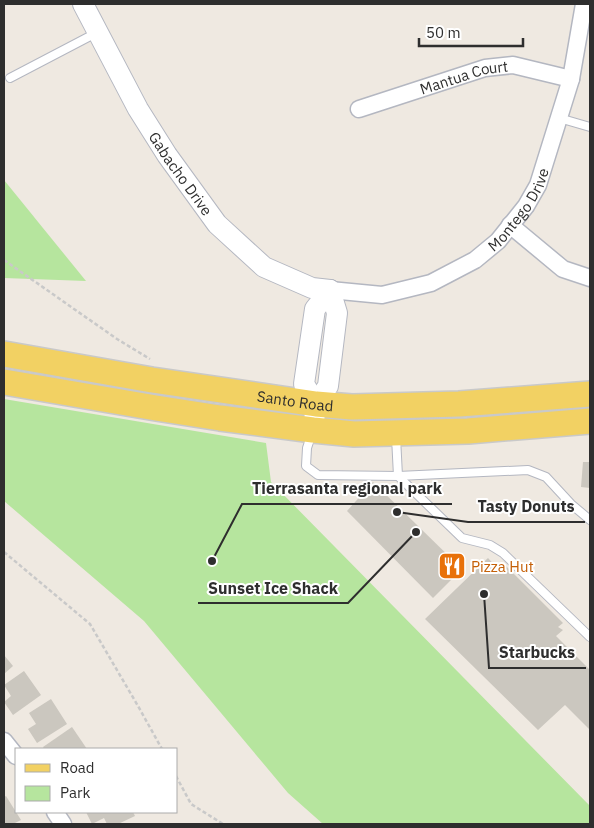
<svg xmlns="http://www.w3.org/2000/svg" width="594" height="828" font-family="'IBM Plex Sans',sans-serif">
  <rect width="100%" height="100%" fill="#efe9e1"/>
  <g fill="#b6e59e">
    <path d="M4,180L86,281L4,278Z"/>
    <path d="M4,399L266,443L271,482L590,806V824H323L288,793L144,621L4,501Z"/>
  </g>
  <g fill="#cbc7bf">
    <path d="M583,462H590V488L581,487Z"/>
    <path d="M373,482L462,569L433,598L347,511Z"/>
    <path d="M488,558L498,569L504,564L563,623L558,627L563,630L556,636L590,670V730L565,705L538,730L425,619Z"/>
    <path d="M4,655L13,666L4,674Z"/>
    <path d="M24,671L41,695L13,715L4,702L11,696L4,685Z"/>
    <path d="M51,699L67,724L37,743L28,729L36,724L29,713Z"/>
    <path d="M72,727L87,749H44L43,747Z"/>
    <path d="M6,796L21,820L13,824H4V797Z"/>
    <path d="M86,812H133L135,816L118,824H107L104,818L92,824Z"/>
  </g>
  <g fill="none" stroke-linecap="round" stroke-linejoin="round">
    <g stroke="#b4b7c1" stroke-width="10">
      <g id="service">
        <path d="M10,78L98,32"/>
        <path d="M559,118L590,127"/>
        <path d="M312,433L307,448L306,466L318,475L398,476L528,470L546,477L571,504L590,520"/>
        <path d="M396,437L398,476L462,538L490,545L503,553L590,637"/>
      </g>
    </g>
    <g stroke="#b4b7c1" stroke-width="19">
      <g id="minor">
        <path id="s1" d="M359,109L485,68L513,65L571,79"/>
        <path d="M510,225L563,269L590,278"/>
        <path id="s2" d="M330,290L382,295L431,283L475,260L498,241L526,206L538,185L571,79L584,4"/>
        <path d="M4,741L16,756"/>
        <path d="M55,812L63,824"/>
      </g>
    </g>
    <g stroke="#b4b7c1" stroke-width="22">
      <g id="tertiary">
        <path id="s3" d="M83,4L138,109L167,155L217,224L264,267L312,288L330,290"/>
        <path d="M316,404L304,384L315,309L330,290"/>
        <path d="M313,430L316,404L328,386L337,313L330,290"/>
      </g>
    </g>
    <g stroke="#c9c9c9" stroke-width="28">
      <g id="primary">
        <path id="s4" d="M4,354L152,380L316,404L352,407L459,404L590,394"/>
        <path d="M4,382L156,408L220,418L313,430L354,434L468,431L590,421"/>
      </g>
    </g>
    <g stroke="#c9c9c9" stroke-width="2.5" stroke-dasharray="4 2.5" stroke-linecap="butt">
      <path d="M4,260L117,339L150,359"/>
      <path d="M4,552L90,624L138,706L162,749"/>
      <path d="M176,776L191,804L223,824"/>
    </g>
    <use href="#service" stroke="#fff" stroke-width="8"/>
    <use href="#minor" stroke="#fff" stroke-width="16"/>
    <use href="#tertiary" stroke="#fff" stroke-width="20"/>
    <use href="#primary" stroke="#f2d163" stroke-width="25"/>
  </g>
  <defs>
    <g id="restaurant-square" transform="scale(1.4375)"><rect x="-9" y="-9" width="18" height="18" rx="4" fill="#e8710a" stroke="#fff"/><path d="M-5-6h1v4h1v-4h1v4h1v-4h1v5L-1.5 .5V6h-2V.5L-5-1ZM5-6V6H3V1.5H1.5Q1.5-4 5-6Z" fill="#fff"/></g>
  </defs>
  <g fill-rule="evenodd">
    <use href="#restaurant-square" x="452" y="566"/>
  </g>
  <g text-anchor="middle" dominant-baseline="central" stroke-width="4" stroke-linejoin="round" paint-order="stroke">
    <g font-size="15" fill="#2e2e2e" stroke="#fff">
      <text stroke="none"><textPath href="#s1" startOffset="110">Mantua Court</textPath></text>
      <text stroke="none"><textPath href="#s3" startOffset="196">Gabacho Drive</textPath></text>
      <text stroke="none"><textPath href="#s2" startOffset="220">Montego Drive</textPath></text>
      <text stroke="none"><textPath href="#s4" startOffset="295">Santo Road</textPath></text>
    </g>
    <g font-size="15" fill="#c56008" stroke="#fff" text-anchor="start">
      <text x="471" y="566">Pizza Hut</text>
    </g>
  </g>
  <path fill="none" stroke="#2e2e2e" stroke-width="2" d="M212 561L242 504H452M397 512L468 522H585M416 532L348 603H198M484 594L489 668H586"/>
  <g fill="#2e2e2e" stroke="#fff" stroke-width="2">
    <circle cx="212" cy="561" r="5"/>
    <circle cx="397" cy="512" r="5"/>
    <circle cx="416" cy="532" r="5"/>
    <circle cx="484" cy="594" r="5"/>
  </g>
  <g font-size="16" text-anchor="middle" font-weight="bold" fill="#2e2e2e" stroke="#fff" stroke-width="4" stroke-linejoin="round" paint-order="stroke">
    <text x="347" y="494">Tierrasanta regional park</text>
    <text x="526" y="512">Tasty Donuts</text>
    <text x="273" y="594">Sunset Ice Shack</text>
    <text x="537" y="658">Starbucks</text>
  </g>
  <rect width="594" height="828" fill="none" stroke="#2e2e2e" stroke-width="10"/>
  <rect x="15" y="748" width="162" height="65" fill="#ffffff" stroke="#ababab"/>
  <rect x="25" y="764" width="25" height="8" fill="#f2d163" stroke="#ababab"/>
  <text x="60" y="773" font-size="15" fill="#2e2e2e">Road</text>
  <rect x="25" y="786" width="25" height="15" fill="#b6e59e" stroke="#ababab"/>
  <text x="60" y="798" font-size="15" fill="#2e2e2e">Park</text>
  <path d="M419 38v8h104v-8" fill="none" stroke="#2e2e2e" stroke-width="2.5"/>
  <text x="426" y="38" font-size="15" fill="#2e2e2e" stroke="#ffffff" stroke-width="4" paint-order="stroke">50 m</text>
</svg>
